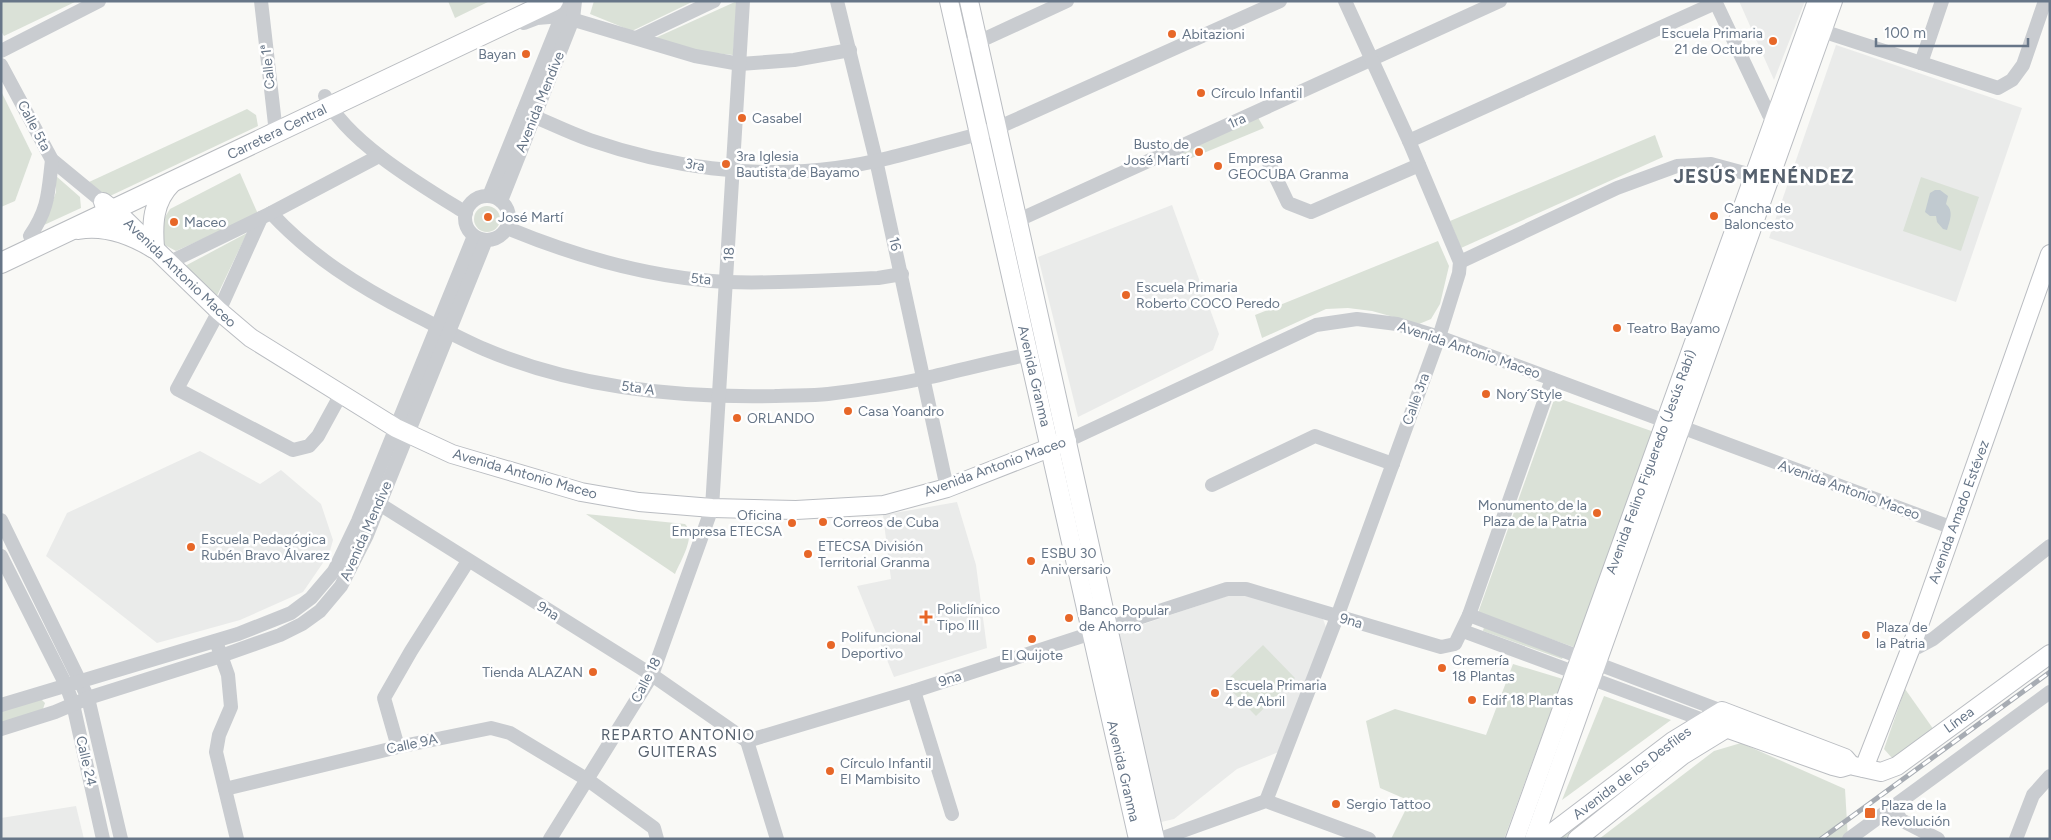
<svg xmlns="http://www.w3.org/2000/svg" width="2051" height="840" font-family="Figtree,sans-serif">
  <rect width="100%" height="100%" fill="#f9f9f6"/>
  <g fill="#eaebea">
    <path d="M1739,1H1805L1774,80Z"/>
    <path d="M1836,45L2022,108L1956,302L1769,238Z"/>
    <path d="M1172,205L1219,334L1213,350L1078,417L1038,257Z"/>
    <path d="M200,451L260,484L281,470L321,504L333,540L329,554L303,592L240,620L157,643L46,556L67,513Z"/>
    <path d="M957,502L976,565L987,648L894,677L857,586L891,579L883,515Z"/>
    <path d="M1239,592L1323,619L1327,630L1281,751L1237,769L1174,819L1157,823L1114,634Z"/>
    <path d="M76,806L84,839H1V818Z"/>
  </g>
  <g fill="#dae1d7">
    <path d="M1,1H77L4,36L1,31Z"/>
    <path d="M448,1H490L455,18Z"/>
    <path d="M594,1H694L632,31L590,14Z"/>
    <path d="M737,1L733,55L695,51L653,39Z"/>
    <path d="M1,91L32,154L15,201L1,207Z"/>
    <path d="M247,109L256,115L258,126L110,196L103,195L89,182Z"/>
    <path d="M1256,114L1264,128L1182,162L1176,150Z"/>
    <path d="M1655,135L1663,157L1461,248L1450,221Z"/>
    <path d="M240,173L258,214L176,251L163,244L158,228L170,209Z"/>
    <path d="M56,176L80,197L81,208L44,225L56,192Z"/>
    <path d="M1921,177L1979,197L1961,251L1903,231Z"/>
    <circle cx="487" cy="219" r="13"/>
    <path d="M247,233L215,300L185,266Z"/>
    <path d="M1438,241L1449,266L1440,304L1431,319L1419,324L1372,311L1348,308L1326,309L1262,338L1255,315Z"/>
    <path d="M1555,397L1657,433L1579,649L1478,613Z"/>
    <path d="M586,514L685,524C697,535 680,562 675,574Z"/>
    <path d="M1484,627L1564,655L1562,659L1483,631Z"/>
    <path d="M1263,645L1295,678L1256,716L1224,683Z"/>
    <path d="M1513,664L1563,679L1504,839H1391L1410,801L1380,788L1366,721L1395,709L1486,735Z"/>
    <path d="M1905,689L1934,730L1897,758H1892L1884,749Z"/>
    <path d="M1604,696L1671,720L1562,800Z"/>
    <path d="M40,698L45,703L43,709L1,724V711Z"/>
    <path d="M1741,743L1845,789L1848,839H1599L1714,751Z"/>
    <path d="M1669,749L1673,755L1564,839L1558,836Z"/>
  </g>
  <path fill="#c1cad0" d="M1935,190H1940L1948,196L1946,204C1954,211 1950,220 1947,230L1943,229L1937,222L1936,216H1930L1925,212L1930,193Z"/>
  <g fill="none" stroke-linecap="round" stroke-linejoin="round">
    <g stroke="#babdc2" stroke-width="20">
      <g id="major">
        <path d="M949,1L1138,839"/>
        <path d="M969,1L1155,839"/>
        <path d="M103,202L120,215L219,311L251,338L396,428L452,454L581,492L639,502L712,508L796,510L884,505L947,488L1067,441"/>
        <path d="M1854,766L1881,772L1897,766L2050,654"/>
        <path d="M1864,768L1912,645L2050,254"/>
        <path d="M1515,839L1817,1"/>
        <path d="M1534,839L1833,1"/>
        <path d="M1544,839L1673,741L1722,711L1845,758L1851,765L1841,768L1833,766L1706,721"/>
        <path d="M1577,839L1683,755L1727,728"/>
      </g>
    </g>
    <g stroke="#b9bcc0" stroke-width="22">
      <g id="highway">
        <path d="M78,229C106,224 131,234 154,248"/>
        <path d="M154,248C152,223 153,201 171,183"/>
        <path d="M1,263L553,1"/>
      </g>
    </g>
    <g stroke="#c9ccd0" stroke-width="14">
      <path d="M261,1L276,133"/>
      <path d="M837,1L876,160L947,488"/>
      <path d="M1715,1L1769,115L1775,117"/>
      <path d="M524,23L537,18L561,16L695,56L740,64L794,60L850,50"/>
      <path d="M1813,28L1998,88L2012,80L2023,65L2045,1"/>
      <path d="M638,37L714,1"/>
      <path d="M960,47L978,42L1067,1"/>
      <path d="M1,51L99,1"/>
      <path d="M1921,63L1942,1"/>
      <path d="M1,65L52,160L103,202"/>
      <path d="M325,96C345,141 424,187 466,213"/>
      <path d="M523,112C546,121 567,132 590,140C668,167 754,179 836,168C884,162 932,146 979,134L997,128L1280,1"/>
      <path d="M1409,141L1715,3"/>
      <path d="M1269,163L1288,203L1311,212L1419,165"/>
      <path d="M489,196L560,20L562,1"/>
      <circle cx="487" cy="218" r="22"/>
      <path d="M501,201L573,19L575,1"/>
      <path d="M271,213C311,256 358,286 411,313C435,325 459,338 484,349C575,388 678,398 775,396C793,395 811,396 828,394C861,390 894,385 926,378C963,370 1001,359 1038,353"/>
      <path d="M261,218L219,311L177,389L293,450L309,446L318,436L341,394"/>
      <path d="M507,228C577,257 650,278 727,282C777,284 828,280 878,278L902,274"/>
      <path d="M1001,228L1500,1"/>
      <path d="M30,236C49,208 48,193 52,160"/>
      <path d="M170,262L271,213L379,156"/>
      <path d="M1460,262L1617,188L1677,166L1711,164L1763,178"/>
      <path d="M1067,441L1316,325L1357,319L1397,324L1439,337L1953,528"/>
      <path d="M1212,485L1315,436L1393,464"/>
      <path d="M373,500L652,675L747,741"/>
      <path d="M1,520L88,698L121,839"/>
      <path d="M1,556L66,685L73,704L103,839"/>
      <path d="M1469,615L1722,711"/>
      <path d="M1463,631L1706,721"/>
      <path d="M1912,645L1918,647L1933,639L2050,546"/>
      <path d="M218,647L228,675L231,707L219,735L216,752L237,839"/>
      <path d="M914,691L952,814"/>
      <path d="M1,705L238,634L291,613L311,598L334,571L358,521L474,236"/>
      <path d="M1,729L55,712L88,698L221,656L280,635L302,624L320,611L341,586L367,535L486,240"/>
      <path d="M747,741L914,691L1227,589H1246L1441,647L1455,644L1469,615L1552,379"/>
      <path d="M747,741L777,839"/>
      <path d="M398,747L384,698L411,651L468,561"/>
      <path d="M225,789L398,747L491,728L510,733L588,780L654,828L657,839"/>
      <path d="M1266,801L1337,617L1439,337L1459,273L1460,262L1409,141L1345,1"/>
      <path d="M1893,807L1901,820L1938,839"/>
      <path d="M550,839L652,675L712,508L743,1"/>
      <path d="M1160,839L1266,801L1369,839"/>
      <path d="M1849,839L2050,692"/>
      <path d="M2016,839L2033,795L2050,776"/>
    </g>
    <use href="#major" stroke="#fff" stroke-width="18"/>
    <use href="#highway" stroke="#fff" stroke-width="20"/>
    <g stroke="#a7acb3" stroke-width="5">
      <path id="rail" d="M1821,839L2050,672"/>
    </g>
    <use href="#rail" stroke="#fff" stroke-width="3" stroke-dasharray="9" stroke-linecap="butt"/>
  </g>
  <g fill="#e76728" stroke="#fff" stroke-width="2">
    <circle cx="1172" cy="34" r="5"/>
    <circle cx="1773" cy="41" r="5"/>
    <circle cx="526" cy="54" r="5"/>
    <circle cx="1201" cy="93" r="5"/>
    <circle cx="742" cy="118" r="5"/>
    <circle cx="1199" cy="152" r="5"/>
    <circle cx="726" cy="164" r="5"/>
    <circle cx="1218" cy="166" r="5"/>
    <circle cx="1714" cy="216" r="5"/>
    <circle cx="488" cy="217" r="5"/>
    <circle cx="174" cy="222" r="5"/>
    <circle cx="1126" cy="295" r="5"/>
    <circle cx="1617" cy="328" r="5"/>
    <circle cx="1486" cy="394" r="5"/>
    <circle cx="848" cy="411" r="5"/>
    <circle cx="737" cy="418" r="5"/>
    <circle cx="1597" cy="513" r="5"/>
    <circle cx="823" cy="522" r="5"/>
    <circle cx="792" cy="523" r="5"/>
    <circle cx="191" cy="547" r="5"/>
    <circle cx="808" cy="554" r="5"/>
    <circle cx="1031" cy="561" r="5"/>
    <path d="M923.5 609.5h5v5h5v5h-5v5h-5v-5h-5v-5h5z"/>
    <circle cx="1069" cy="618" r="5"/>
    <circle cx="1866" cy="635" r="5"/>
    <circle cx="1032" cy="639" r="5"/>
    <circle cx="831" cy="645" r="5"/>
    <circle cx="1442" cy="668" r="5"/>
    <circle cx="593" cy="672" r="5"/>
    <circle cx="1215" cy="693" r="5"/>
    <circle cx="1472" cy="700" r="5"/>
    <circle cx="830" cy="771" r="5"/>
    <circle cx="1336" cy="804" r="5"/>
    <rect x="1864" y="807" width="12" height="12" rx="2.5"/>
  </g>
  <g text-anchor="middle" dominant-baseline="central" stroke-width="5" stroke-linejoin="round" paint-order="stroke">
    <g font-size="14" fill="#677688" stroke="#fff" text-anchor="start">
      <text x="1763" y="33" text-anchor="end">Escuela Primaria<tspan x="1763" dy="16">21 de Octubre</tspan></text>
      <text x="1182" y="34">Abitazioni</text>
      <text x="516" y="54" text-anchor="end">Bayan</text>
      <text x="1211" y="93">Círculo Infantil</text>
      <text x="752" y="118">Casabel</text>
      <text x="1189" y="144" text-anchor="end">Busto de<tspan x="1189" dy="16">José Martí</tspan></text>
      <text x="736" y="156">3ra Iglesia<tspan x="736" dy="16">Bautista de Bayamo</tspan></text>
      <text x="1228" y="158">Empresa<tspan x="1228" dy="16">GEOCUBA Granma</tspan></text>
      <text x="1724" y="208">Cancha de<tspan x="1724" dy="16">Baloncesto</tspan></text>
      <text x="498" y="217">José Martí</text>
      <text x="184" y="222">Maceo</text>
      <text x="1136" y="287">Escuela Primaria<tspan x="1136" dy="16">Roberto COCO Peredo</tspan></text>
      <text x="1627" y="328">Teatro Bayamo</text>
      <text x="1496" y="394">Nory´Style</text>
      <text x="858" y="411">Casa Yoandro</text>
      <text x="747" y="418">ORLANDO</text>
      <text x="1587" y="505" text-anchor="end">Monumento de la<tspan x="1587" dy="16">Plaza de la Patria</tspan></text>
      <text x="782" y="515" text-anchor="end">Oficina<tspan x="782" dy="16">Empresa ETECSA</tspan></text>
      <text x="833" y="522">Correos de Cuba</text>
      <text x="201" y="539">Escuela Pedagógica<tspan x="201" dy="16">Rubén Bravo Álvarez</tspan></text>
      <text x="818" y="546">ETECSA División<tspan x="818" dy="16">Territorial Granma</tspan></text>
      <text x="1041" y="553">ESBU 30<tspan x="1041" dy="16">Aniversario</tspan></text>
      <text x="937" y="609">Policlínico<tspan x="937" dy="16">Tipo III</tspan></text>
      <text x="1079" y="610">Banco Popular<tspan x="1079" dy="16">de Ahorro</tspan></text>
      <text x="1876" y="627">Plaza de<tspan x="1876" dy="16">la Patria</tspan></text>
      <text x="841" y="637">Polifuncional<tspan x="841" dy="16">Deportivo</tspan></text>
      <text x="1032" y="655" text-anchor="middle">El Quijote</text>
      <text x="1452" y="660">Cremería<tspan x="1452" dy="16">18 Plantas</tspan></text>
      <text x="583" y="672" text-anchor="end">Tienda ALAZAN</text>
      <text x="1225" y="685">Escuela Primaria<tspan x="1225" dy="16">4 de Abril</tspan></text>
      <text x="1482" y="700">Edif 18 Plantas</text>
      <text x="840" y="763">Círculo Infantil<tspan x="840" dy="16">El Mambisito</tspan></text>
      <text x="1346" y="804">Sergio Tattoo</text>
      <text x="1881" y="805">Plaza de la<tspan x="1881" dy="16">Revolución</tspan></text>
    </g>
    <g font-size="14" fill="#677688" stroke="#fff">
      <text transform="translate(268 67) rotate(-96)">Calle 1ª</text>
      <text transform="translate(540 102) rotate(-68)">Avenida Mendive</text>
      <text transform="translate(1237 121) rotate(-24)">1ra</text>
      <text transform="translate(34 126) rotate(62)">Calle 5ta</text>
      <text transform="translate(277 132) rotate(-26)">Carretera Central</text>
      <text transform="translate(695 165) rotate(10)">3ra</text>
      <text transform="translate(895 244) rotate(77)">16</text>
      <text transform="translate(729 254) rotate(-87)">18</text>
      <text transform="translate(180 273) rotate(44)">Avenida Antonio Maceo</text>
      <text transform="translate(701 279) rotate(6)">5ta</text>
      <text transform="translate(1469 350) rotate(19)">Avenida Antonio Maceo</text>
      <text transform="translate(1034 376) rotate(77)">Avenida Granma</text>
      <text transform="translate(638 388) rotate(8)">5ta A</text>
      <text transform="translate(1416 399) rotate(-70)">Calle 3ra</text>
      <text transform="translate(1651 462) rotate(-70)">Avenida Felino Figueredo (Jesús Rabí)</text>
      <text transform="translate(995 467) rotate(-20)">Avenida Antonio Maceo</text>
      <text transform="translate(525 474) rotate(16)">Avenida Antonio Maceo</text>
      <text transform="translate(1849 490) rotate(20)">Avenida Antonio Maceo</text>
      <text transform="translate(1959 512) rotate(-70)">Avenida Amado Estévez</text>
      <text transform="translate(366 531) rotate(-66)">Avenida Mendive</text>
      <text transform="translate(548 611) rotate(32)">9na</text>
      <text transform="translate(1351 621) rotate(16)">9na</text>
      <text transform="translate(950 679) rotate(-18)">9na</text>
      <text transform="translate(646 680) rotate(-63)">Calle 18</text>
      <text transform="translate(1959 720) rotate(-36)">Línea</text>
      <text transform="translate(412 744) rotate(-12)">Calle 9A</text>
      <text transform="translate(86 761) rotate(77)">Calle 24</text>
      <text transform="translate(1123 771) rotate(77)">Avenida Granma</text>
      <text transform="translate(1632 773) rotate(-37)">Avenida de los Desfiles</text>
    </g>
    <g font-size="15" letter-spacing="1" fill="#55606d" stroke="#fff">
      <text x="678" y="735">REPARTO ANTONIO<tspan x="678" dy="17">GUITERAS</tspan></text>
    </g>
    <g font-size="19" font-weight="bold" letter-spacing="1" fill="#55606d" stroke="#fff">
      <text x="1764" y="176">JESÚS MENÉNDEZ</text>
    </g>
  </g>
  <rect width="2051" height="840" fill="none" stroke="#677688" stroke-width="5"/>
  <path d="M1876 38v8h152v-8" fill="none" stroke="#677688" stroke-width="2.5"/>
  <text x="1884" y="38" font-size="15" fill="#677688" stroke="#ffffff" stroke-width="4" paint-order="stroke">100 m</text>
</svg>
